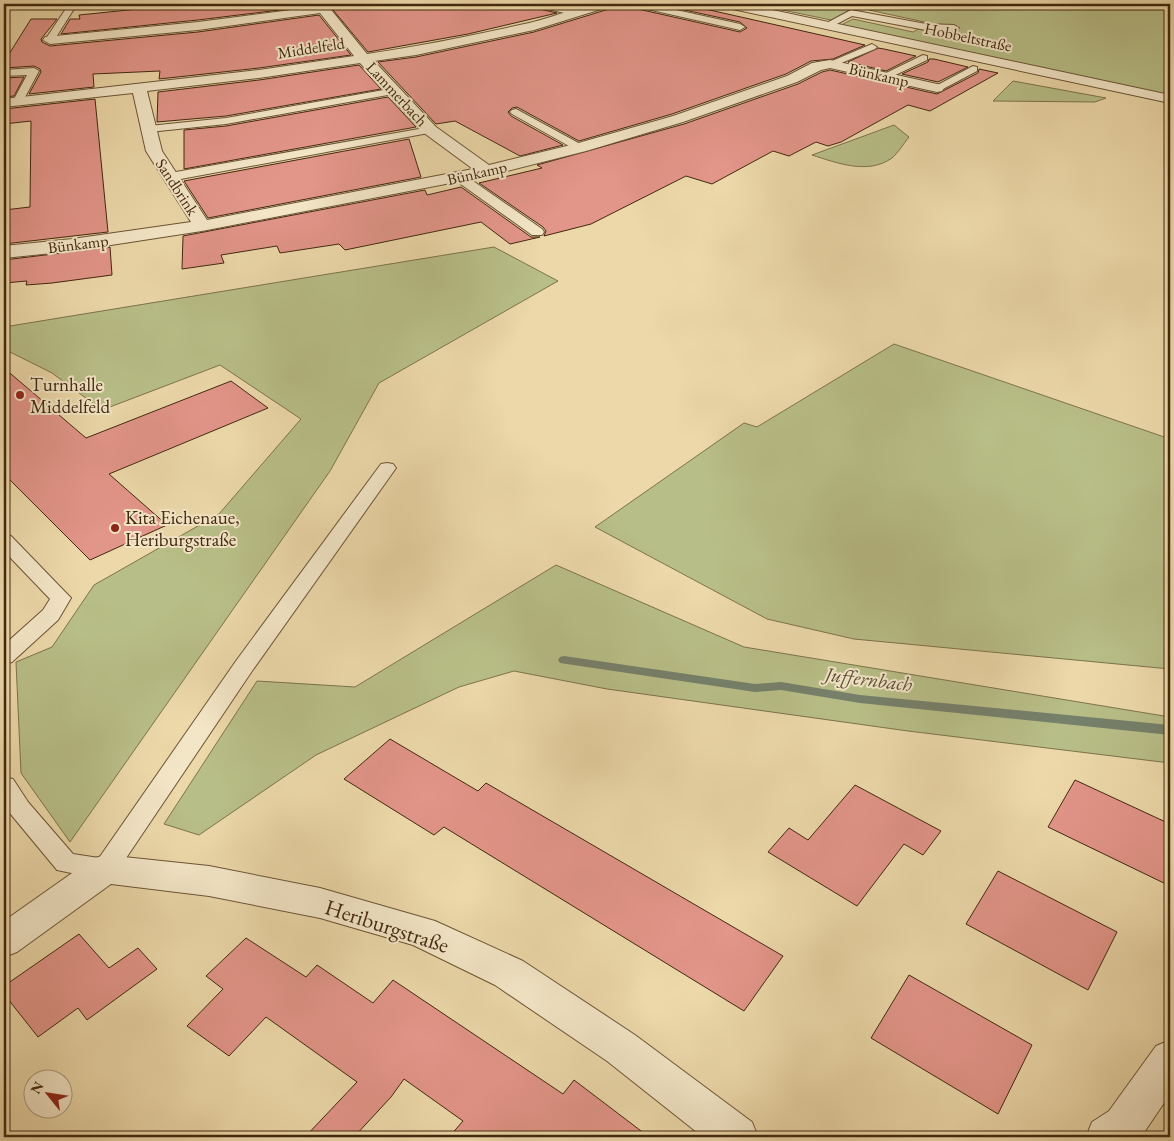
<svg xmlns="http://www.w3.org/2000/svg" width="1174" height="1141" font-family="'EB Garamond',serif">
  <rect width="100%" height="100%" fill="#ecd8a9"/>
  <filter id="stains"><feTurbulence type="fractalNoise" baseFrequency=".004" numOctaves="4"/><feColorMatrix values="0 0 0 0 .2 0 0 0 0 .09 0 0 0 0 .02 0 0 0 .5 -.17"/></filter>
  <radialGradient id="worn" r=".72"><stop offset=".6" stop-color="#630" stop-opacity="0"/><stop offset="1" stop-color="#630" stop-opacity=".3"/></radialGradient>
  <g fill="#b8be87" stroke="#7d734b">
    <path d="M753,4H865L836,21Z"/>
    <path d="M879,4H1170V96L841,25L853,19L913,32L929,23L869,10Z"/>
    <path d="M1013,81L1106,98L1095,102L993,101Z"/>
    <path d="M894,125L909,137C904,143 898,153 892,158C868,175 837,163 812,155Z"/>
    <path d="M494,247L558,281L379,383L330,471L70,842L21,773L16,662L52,647L94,585L219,514L301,419L220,365L102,410L52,373L4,349V327Z"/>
    <path d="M894,344L1170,439V669L854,639L767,619L595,527L744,423L757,427Z"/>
    <path d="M556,565L744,647L1170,717V763L908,731L607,689L514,671L459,687L316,755L199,835L164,824L257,681L355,687Z"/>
  </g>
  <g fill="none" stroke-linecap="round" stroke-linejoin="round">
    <path fill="#76806b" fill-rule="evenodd" d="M564,656L755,684L781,682L860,695L1170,725V735L860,703L781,690L755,692L560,663L558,660L560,657Z"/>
  </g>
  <g fill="#e29589" stroke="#42280f">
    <path d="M188,4H311L312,6L198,20L61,34L70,19H80L79,15Z"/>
    <path d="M328,4H532L535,8L557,13L468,34L368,52Z"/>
    <path d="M612,4H632L638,9L740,32L747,28L740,22L657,4H683L865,45L833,59L811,61L786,74L672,114L579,141L517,107L512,108L508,112L511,116L563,145L520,156L455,121L436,124L378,62L416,57L534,32L609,9Z"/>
    <path d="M319,15L351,55L259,68L159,79L160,71L93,74L94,87L29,94L41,72L40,69L34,66L4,68V62L31,19H57L41,39L42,42L50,46L198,32Z"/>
    <path d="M878,48L884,49L916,56L886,71L848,62Z"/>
    <path d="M929,59H934L968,67L938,82L902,74L928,62Z"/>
    <path d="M359,65L381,89L226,116L157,122L158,92L259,80Z"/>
    <path d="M979,69L998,73L930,111L908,105L841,142L828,146L816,142L789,156L773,151L712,184L686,176L591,224L544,236L546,231L543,227L479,183L542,168L537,165L684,124L798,84L822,72L830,70L937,94L978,73Z"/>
    <path d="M24,77L14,96L4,97V78Z"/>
    <path d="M388,97L416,127L184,169V130L226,126Z"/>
    <path d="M95,99L108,232L4,244V210L30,207L31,121L4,124V109Z"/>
    <path d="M409,139L421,177L208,218L184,181Z"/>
    <path d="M461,187L531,237H540L510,244L481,222L345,250L339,244L280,253L277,246L221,255L224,263L182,269L183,236L425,190L427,195Z"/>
    <path d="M110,247L112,275L52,283L26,285L27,281L4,283V260Z"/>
    <path d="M4,368L86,438L231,381L268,408L109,474L167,525L90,560L4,474Z"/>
    <path d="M390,739L478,791L486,783L783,956L744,1011L444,827L434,835L344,779Z"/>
    <path d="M1075,780L1170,824V886L1048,827Z"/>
    <path d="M855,785L941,831L923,855L904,844L857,906L768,852L789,828L808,840Z"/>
    <path d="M998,871L1117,932L1088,990L966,924Z"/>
    <path d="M79,934L109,968L138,948L157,969L87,1020L78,1008L38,1037L4,994V986Z"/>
    <path d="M246,938L306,977L317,965L373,1003L393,980L563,1094L574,1080L649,1137H449L463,1121L404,1079L391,1097L354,1137H305L357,1082L266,1017L229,1056L187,1026L223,989L206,976Z"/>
    <path d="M909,975L1032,1045L998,1114L871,1038Z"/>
  </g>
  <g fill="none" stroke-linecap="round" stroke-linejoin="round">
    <g stroke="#6c5436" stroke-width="2">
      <g id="service">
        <path d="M69,4H77L53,42H47L45,40Z"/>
        <path d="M534,4H549L582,13L577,16L535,6Z"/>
        <path d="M634,4H649L740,24L745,27L740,30L638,7Z"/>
        <path d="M851,10L926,24L954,25L959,28L954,31L926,30L852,16L831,27L828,28L823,25Z"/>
        <path d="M872,44L877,47L875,49L834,66H826L825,64Z"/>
        <path d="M923,55L927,56V60L889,78L885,79L880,76Z"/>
        <path d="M973,66L977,67V71L941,90L937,91L932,88Z"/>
        <path d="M34,68L39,71L23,101L18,104L14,103L13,101L27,75L4,76V70Z"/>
        <path d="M395,88L399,89L400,91L399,93L226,124L149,132L143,129L149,126L226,118Z"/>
        <path d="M516,109L584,146L586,148L580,152L576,150L512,114L510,112L512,110Z"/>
        <path d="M430,127L434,128L436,130L434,132L170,181L164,177L170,173Z"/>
        <path d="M459,173L463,174L542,229L544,232L542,235H532L455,180L453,177Z"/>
        <path d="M387,463L393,464L396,468L252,671L114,876L105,880L57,870L4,806V777L13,779L28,802L73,854L99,858L236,661L381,464Z"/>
        <path d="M4,534L11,536L71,598L58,620L12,662L4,664V645L43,610L50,599L4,551Z"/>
      </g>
    </g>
    <g stroke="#6c5436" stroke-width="2">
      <g id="minor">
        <path d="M313,4H325L328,6L367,54C421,46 475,35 529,23C556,17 581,4 610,4L608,7L534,30L416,55L374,61L436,127L489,165L575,144L673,116L787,76L812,63L830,60L937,84L942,85L944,88L942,91L937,92L830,68L821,70L797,82L683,122L586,151L487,176L202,231L72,251L4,258V246L72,239L191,222L146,151L133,93L4,107V99L259,70L354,56L320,13L198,30L50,44L43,40L45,37L198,22L315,7ZM360,63L424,133L473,169L207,220L162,151L147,91L259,78Z"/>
        <path d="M105,855L209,866L320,888L435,921L523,961L635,1035L752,1122L758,1137H703L607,1061L495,985L413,945L320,918L209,896L111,884L17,952L4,957V921L92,859Z"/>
        <path d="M1170,1040V1094L1141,1137H1086L1092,1122L1109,1111L1156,1046Z"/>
      </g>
    </g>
    <g stroke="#6c5436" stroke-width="2">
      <path id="tertiary" d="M722,4H744L1170,95V103L728,8Z"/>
    </g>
    <use href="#service" fill="#f3e6c7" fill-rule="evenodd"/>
    <use href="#minor" fill="#f3e6c7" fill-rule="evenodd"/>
    <use href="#tertiary" fill="#f3e6c7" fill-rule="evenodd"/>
  </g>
  <g fill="#8f2418" stroke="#f3e6c7" stroke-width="2">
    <circle cx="20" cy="395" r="5"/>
    <circle cx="115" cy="528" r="5"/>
  </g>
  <g text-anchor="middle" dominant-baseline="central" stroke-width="4" stroke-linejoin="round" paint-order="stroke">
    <g font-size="16" fill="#42280f" stroke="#f3e6c7">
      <text transform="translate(968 37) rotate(12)">Hobbeltstraße</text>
      <text transform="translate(311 48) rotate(-9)">Middelfeld</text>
      <text transform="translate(879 75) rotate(13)">Bünkamp</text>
      <text transform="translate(397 94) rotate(47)">Lammerbach</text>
      <text transform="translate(477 173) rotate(-13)">Bünkamp</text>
      <text transform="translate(177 187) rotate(57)">Sandbrink</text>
      <text transform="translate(78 244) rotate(-7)">Bünkamp</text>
    </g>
    <g font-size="19" fill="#42280f" stroke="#f3e6c7" text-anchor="start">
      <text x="30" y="384">Turnhalle<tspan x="30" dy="22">Middelfeld</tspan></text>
      <text x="125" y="517">Kita Eichenaue,<tspan x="125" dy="22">Heriburgstraße</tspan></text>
    </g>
    <g font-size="20" font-style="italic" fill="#584c35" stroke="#f3e6c7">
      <text transform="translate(869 679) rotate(7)">Juffernbach</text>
    </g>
    <g font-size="22" fill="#42280f" stroke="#f3e6c7">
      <text transform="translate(387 926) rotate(18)">Heriburgstraße</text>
    </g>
  </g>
  <rect width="1174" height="1141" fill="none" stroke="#ecd8a9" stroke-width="20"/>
  <rect x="5" y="5" width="1164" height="1131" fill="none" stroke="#42280f" stroke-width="2.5"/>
  <rect x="10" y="10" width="1154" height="1121" fill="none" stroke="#42280f"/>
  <g transform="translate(48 1094) rotate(300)"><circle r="24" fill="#f3e6c7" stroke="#ac9a7d"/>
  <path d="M0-4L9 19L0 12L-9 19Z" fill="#8f2418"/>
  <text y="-8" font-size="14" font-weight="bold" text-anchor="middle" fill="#42280f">N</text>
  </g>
  <rect width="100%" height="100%" filter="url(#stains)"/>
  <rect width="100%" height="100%" fill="url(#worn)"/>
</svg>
